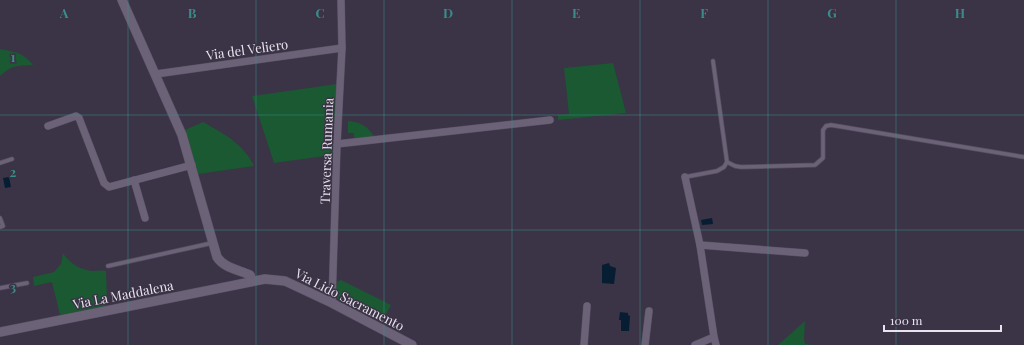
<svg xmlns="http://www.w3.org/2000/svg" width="1024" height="345" font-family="'Playfair Display',serif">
  <rect width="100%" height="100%" fill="#3b3346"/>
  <g fill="#1a5932">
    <path d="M0,49C15,52 23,52 33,65C17,66 12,65 0,76Z"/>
    <path d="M613,63L626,113L558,120V115L569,114L564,68Z"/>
    <path d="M337,84L334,156H325L274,163L252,96Z"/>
    <path d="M348,121C361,122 368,126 375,138L354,140V133H348Z"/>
    <path d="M203,122C223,133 244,144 254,166L198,174L185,130Z"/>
    <path d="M63,253C69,263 80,270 93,271C97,271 101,270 106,271L107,301L106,306L60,315L52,282L34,286L33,277L54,272L61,264Z"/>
    <path d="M341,280L391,305L382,322L338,300C334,295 336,288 337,282Z"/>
    <path d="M805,321L804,339L805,344L812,345H778Z"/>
  </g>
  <g fill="#071d32">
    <path d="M9,177L11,187L5,188L3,178Z"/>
    <path d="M712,218L713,224L702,225L701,220Z"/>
    <path d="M609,263L610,266L616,268L614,284L602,283V265Z"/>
    <path d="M620,312L628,313V315L630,316L629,331H621V320H619Z"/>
  </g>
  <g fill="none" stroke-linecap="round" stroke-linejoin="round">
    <g stroke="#554f5f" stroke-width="5">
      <g id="service">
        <path d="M713,61L727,162L735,166L741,167L815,165L823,158V130L826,126L831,125L1024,157"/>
        <path d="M0,163L12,159"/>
        <path d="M685,177L717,171L724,167L727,162"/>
        <path d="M0,218L3,226L0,227"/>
        <path d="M108,266L212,243"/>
        <path d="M0,288L27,283"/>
      </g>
    </g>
    <g stroke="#554f5f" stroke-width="8">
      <g id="minor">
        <path d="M156,74L342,48"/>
        <path d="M48,126L76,116L79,118L104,183L109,187L192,165"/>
        <path d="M337,144L550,120"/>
        <path d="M685,177L700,245L714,337L695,345"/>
        <path d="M134,180L145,218"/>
        <path d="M700,245L805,253"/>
        <path d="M332,303L337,144L342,48L341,0"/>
        <path d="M714,337L716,345"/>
        <path d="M584,345L587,306"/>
        <path d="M645,345L649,311"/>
      </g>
    </g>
    <g stroke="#554f5f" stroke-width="10">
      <g id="tertiary">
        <path d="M122,0L182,135L217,257C224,268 239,270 250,275L252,281"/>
        <path d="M0,332L265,279L285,281L332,303L412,345"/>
      </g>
    </g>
    <use href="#service" stroke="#6b6278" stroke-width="3.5"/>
    <use href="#minor" stroke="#6b6278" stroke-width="7"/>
    <use href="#tertiary" stroke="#6b6278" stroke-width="9"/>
  </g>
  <path fill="none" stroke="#3a8c88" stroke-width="1" stroke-opacity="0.55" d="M128,0V345M256,0V345M384,0V345M512,0V345M640,0V345M768,0V345M896,0V345M0,115H1024M0,230H1024"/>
  <g text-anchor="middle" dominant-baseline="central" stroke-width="3" stroke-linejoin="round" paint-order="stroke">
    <g font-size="13" fill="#e8e3ef" stroke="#3b3346">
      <text transform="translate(247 49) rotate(-8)">Via del Veliero</text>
      <text transform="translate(326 151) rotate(-88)">Traversa Rumania</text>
      <text transform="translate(123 294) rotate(-11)">Via La Maddalena</text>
      <text transform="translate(350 299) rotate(27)">Via Lido Sacramento</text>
    </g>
  </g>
  <g font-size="13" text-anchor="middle" font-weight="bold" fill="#3a8c88" stroke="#3b3346" stroke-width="3" stroke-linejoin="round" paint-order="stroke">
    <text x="64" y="18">A</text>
    <text x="192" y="18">B</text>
    <text x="320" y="18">C</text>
    <text x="448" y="18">D</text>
    <text x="576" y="18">E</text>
    <text x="704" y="18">F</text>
    <text x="832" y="18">G</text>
    <text x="960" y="18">H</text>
    <text x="13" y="62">1</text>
    <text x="13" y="177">2</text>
    <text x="13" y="292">3</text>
  </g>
  <path d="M884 325v6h117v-6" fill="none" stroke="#e8e3ef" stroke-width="2"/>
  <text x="890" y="325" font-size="12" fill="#e8e3ef" stroke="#3b3346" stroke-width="3" paint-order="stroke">100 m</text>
</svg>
